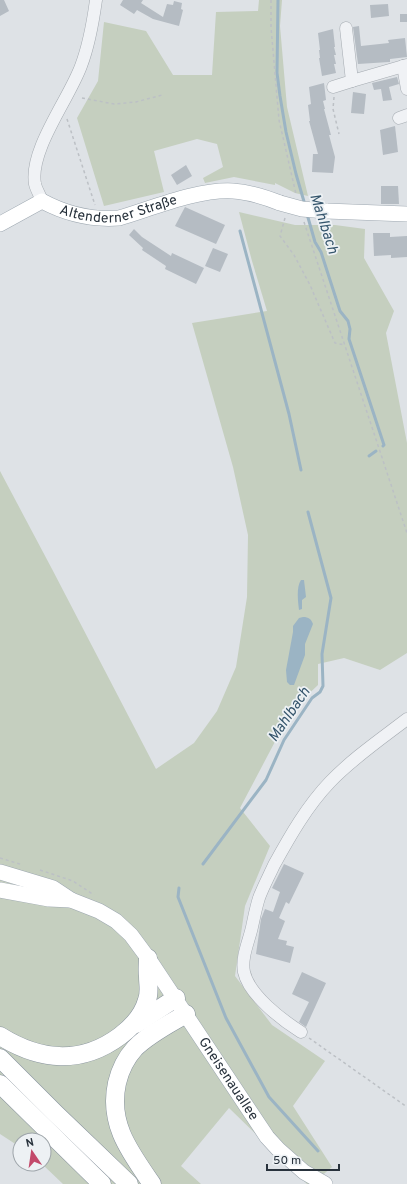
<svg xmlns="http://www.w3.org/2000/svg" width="407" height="1184" font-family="Overpass,sans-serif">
  <rect width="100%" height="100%" fill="#dee2e6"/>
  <g fill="#c5cfbf">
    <path d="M259,0H282L280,26L287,107L308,196L295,193L275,183V185L234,177L205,183L203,178L223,167L217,144L197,139L154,151L164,192L104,206L77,118L98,81L104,22L146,31L173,75H212L216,12L258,11Z"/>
    <path d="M239,212L295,225H335L365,229L364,258L394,311L386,333L407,443V653L380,670L344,658L318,664V685L298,704L278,736L240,808L270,846L245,906L235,976L272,1025L325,1061L293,1106L332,1167L312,1184H307L229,1108L181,1166L201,1184H63L42,1164H44V1140H20V1147L0,1134V471L52,569L156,769L194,743L217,711L236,667L247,597L248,535L233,467L192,323L267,311L252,261Z"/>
  </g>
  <g fill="#9bb4c4">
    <path d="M301,580H304L306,597L302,600V609L299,610C298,602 296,587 301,580Z"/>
    <path d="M303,617C309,617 311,619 313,624L305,644V655L294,685H290L287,682L286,670L293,632V626L299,618Z"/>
  </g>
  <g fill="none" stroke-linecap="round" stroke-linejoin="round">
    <g stroke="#9bb4c4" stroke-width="3">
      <path d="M278,0L277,73L280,96L286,132L296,174L305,205"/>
      <path d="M307,214L315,242L321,252L340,311L348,321L350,329L349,339L384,445L383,446"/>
      <path d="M240,231L289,414L301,470"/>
      <path d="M369,456L376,451"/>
      <path d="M203,864L266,780L284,740L312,698L320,692L323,686L322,654L331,598L308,512"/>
      <path d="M179,888L178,897L226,1018L269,1097L318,1151"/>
    </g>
  </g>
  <g fill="#b5bcc3">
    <path d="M0,0H4L9,11L0,16Z"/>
    <path d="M123,0H143L141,3L163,17L167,4L173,5L174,1L182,3L181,9L183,10L179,26L153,19L137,10L134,14L120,5Z"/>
    <path d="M388,4L389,16L371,18L370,5Z"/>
    <rect x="400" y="14" width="7" height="8"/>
    <path d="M359,26L361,46L389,43L388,40L405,38L407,57L390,59V62H389L358,64L353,27Z"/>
    <path d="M333,29L335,47H334L336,55H334L336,64H334L336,73L322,76L319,58H320L319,50H320L318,33Z"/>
    <path d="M397,77L399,84L389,87L392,100L383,101L381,89L374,90L372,83Z"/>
    <path d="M324,83L326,100L323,101L325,109H324L331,135H329L335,157L333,173L312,172L313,154H318L309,121H310L308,105L311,104L309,87Z"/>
    <path d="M353,92L366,94L364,114L351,113Z"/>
    <path d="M395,126L398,152L383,155L380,130Z"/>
    <path d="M186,165L192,176L177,185L171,175Z"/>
    <path d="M381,186H398L399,204H381Z"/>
    <path d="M185,207L225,225L216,244L175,226Z"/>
    <path d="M134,229L142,237L171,256L172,253L204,268L196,284L165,269L166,266L142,250L143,248L129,235Z"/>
    <path d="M373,233H390V237L407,236V257L391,258V255L374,256Z"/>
    <path d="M213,248L228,254L220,272L205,266Z"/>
    <path d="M284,864L304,873L289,904L286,902L279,918L285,921L278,939L287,941L286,945L294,947L290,963L256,954L261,919L265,909L273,912L280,892L272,888Z"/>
    <path d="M302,972L326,983L306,1027L299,1022L309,1002L292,994Z"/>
  </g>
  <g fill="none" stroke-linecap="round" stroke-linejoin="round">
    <g stroke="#a4aab0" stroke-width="13">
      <g id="minor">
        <path d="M403,66L407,89"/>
        <path d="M352,81L407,65"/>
        <path d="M333,87L352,81L346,28"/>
        <path d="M399,118L407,115"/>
        <path d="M42,201C40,195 36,189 35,184C29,150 69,99 81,66C89,45 93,22 96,0"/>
        <path d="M301,1032C282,1020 249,995 244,972C241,957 249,941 252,927C254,918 256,907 259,898C263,887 269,876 274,865C290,836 307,806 330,782C353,758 381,739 407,719"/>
      </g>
    </g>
    <g stroke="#9ea8b1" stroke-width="16">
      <g id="major">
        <path d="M326,211L407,214"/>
        <path id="s1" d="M0,224L42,201C66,214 92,220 119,218C153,208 197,189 233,191C249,192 265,197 280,203"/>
        <path d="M0,872L53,888L71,900"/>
        <path id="s2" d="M0,890L49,899L71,900L99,911L116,921L131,935L148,958L267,1137L278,1149L304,1172L325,1184"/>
      </g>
    </g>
    <g stroke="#86919c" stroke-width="19">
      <g id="highway">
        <path d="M136,1024L176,998"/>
        <path d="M0,1036C40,1061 81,1065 120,1036C132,1027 143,1015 147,1000C150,992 148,985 148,976C147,970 148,964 148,958"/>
        <path d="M0,1058L56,1114L129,1184"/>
        <path d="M0,1084L102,1184"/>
        <path d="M152,1184C130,1152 108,1124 117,1083C120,1070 126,1058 135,1048C149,1034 169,1024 186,1014"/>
      </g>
    </g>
    <g stroke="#bcc0c5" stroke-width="1.5" stroke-dasharray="3 3" stroke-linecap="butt">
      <path d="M271,0V27L279,120L296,194"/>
      <path d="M334,97L333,109L339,134"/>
      <path d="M82,98L114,104L136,102L162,95"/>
      <path d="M67,119L95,205"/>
      <path d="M285,218L280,236L294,255L310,285L335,343L345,345"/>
      <path d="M304,222L407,533"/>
      <path d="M0,858L23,865"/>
      <path d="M40,870L73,881L94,895"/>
      <path d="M309,1038L407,1107"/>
    </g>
    <use href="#minor" stroke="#f0f2f5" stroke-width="12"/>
    <use href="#major" stroke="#fff" stroke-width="15"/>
    <use href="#highway" stroke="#fff" stroke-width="18"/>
    <g stroke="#9ea8b1" stroke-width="16" stroke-linecap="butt">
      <path id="major-bridge" d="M280,203L302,209L326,211"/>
    </g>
    <use href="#major-bridge" stroke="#fff" stroke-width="15"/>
  </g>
  <g text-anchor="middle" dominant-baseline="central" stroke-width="3.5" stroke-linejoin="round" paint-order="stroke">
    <g font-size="14" fill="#28323c" stroke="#edf1f4">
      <text stroke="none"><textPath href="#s1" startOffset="128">Altenderner Straße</textPath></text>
      <text stroke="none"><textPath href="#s2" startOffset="316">Gneisenauallee</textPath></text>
    </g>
    <g font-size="15" font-style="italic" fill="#35556c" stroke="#edf1f4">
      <text transform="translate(323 224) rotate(72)">Mahlbach</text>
      <text transform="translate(290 715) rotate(-56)">Mahlbach</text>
    </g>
  </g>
  <g transform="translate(32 1152) rotate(347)"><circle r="19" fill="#edf1f4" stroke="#9ea5aa"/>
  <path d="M0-3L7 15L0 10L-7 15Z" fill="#c34a6b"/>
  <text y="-6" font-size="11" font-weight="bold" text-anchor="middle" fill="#28323c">N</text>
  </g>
  <path d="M267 1164v6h72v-6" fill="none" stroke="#28323c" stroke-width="2"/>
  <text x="273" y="1164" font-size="12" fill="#28323c" stroke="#edf1f4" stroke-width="3" paint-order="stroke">50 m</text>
</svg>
